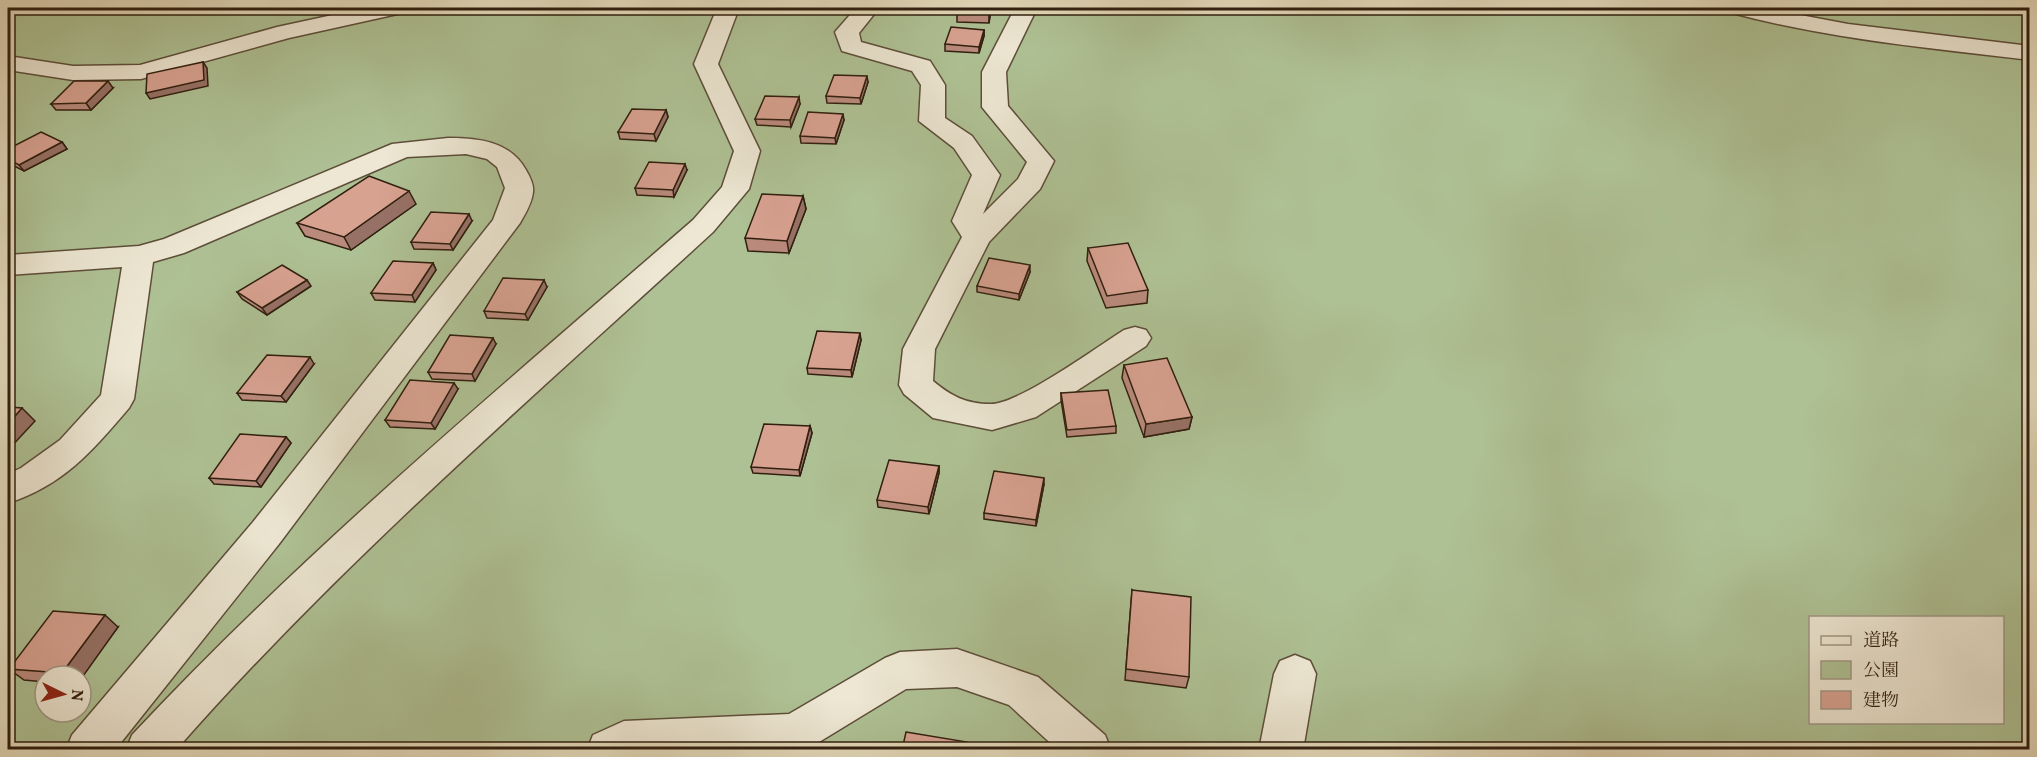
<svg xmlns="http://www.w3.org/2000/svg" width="2037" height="757" font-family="Vollkorn,'Noto Serif JP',serif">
  <rect width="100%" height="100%" fill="#e3dabb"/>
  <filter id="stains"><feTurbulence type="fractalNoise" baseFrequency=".00333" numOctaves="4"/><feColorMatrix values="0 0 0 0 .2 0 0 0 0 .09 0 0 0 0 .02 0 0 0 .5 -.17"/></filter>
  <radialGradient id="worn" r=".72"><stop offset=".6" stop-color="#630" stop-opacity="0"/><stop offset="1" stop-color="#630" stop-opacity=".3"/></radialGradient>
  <path fill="#aec194" stroke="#6f7052" stroke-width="1.5" fill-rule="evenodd" d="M8,8H2029V749H8ZM1810,618H2002V722H1810ZM45,676H81V712H45Z"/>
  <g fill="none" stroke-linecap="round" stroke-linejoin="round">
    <g stroke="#5d4e3a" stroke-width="3">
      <g id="minor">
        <path d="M365,8H405L402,13L289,38L141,79L73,80L8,70V56L73,66L140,65L277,27Z"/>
        <path d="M717,8H739L718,64L760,151L749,189L713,232C530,400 340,563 176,750H126L132,735C306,549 501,387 693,220L722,187L734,151L694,64Z"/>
        <path d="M856,8H879L859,33L861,42L930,61L945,85V118L972,136L1000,175L983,214L1018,179L1027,162L982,107V72L1015,8H1037L1006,72L1008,106L1054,161L1040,189L989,242L935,349L933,381C951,396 966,404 991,404C1019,404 1097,347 1124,330L1135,327L1146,330L1151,338L1146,346L1036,417L992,430L933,418L904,394L899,385L903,349L962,237L952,221L972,175L954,148L919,121L921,85L912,71L842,51L835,32Z"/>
        <path d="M448,138C478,138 510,141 526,170C530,177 534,185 533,192C532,203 525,214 520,223L279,544L115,750H66L72,735L253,522L493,220L505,188L497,167L487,159L466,154L407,157L184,253L153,262L134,399L129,408C92,451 64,485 8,503V474L21,468L60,440L101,395L122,267L8,275V255L139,246L164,239L392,144Z"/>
        <path d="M957,649L1038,677L1105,735L1111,750H1058L1009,705L957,687L906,689L806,750H587L593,735L624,721L789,714L885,658L900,652Z"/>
        <path d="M1295,655L1310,661L1316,674L1303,750H1259L1274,674L1280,661Z"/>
      </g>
    </g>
    <g stroke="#5d4e3a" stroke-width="3">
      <path id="tertiary" d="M1729,8H1764L1848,24L2030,46V60C1929,48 1830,39 1732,13Z"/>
    </g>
    <use href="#minor" fill="#ede7d3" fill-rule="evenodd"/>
    <use href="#tertiary" fill="#ede7d3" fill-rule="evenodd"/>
  </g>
  <g fill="#ba8b7d" stroke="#301f0f" stroke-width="1.5">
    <path d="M957,8H991L989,23L957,22Z"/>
    <path d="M984,30V36L979,53L945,51V44Z"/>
    <path d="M868,82L861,104L827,103L826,96Z"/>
    <path d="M113,88L91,110H56L51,104Z"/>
    <path d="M800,104L791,127L757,125L755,119Z"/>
    <path d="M666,110L668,117L656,141L620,139L618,132Z"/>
    <path d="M844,120L836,144L801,143L800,136Z"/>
    <path d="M62,142L67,149L24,171L8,163V149Z"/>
    <path d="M687,170L674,197L637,195L635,188Z"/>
    <path d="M803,196L806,209L789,253L748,251L745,238Z"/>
    <path d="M416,204L351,250L305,236L297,223Z"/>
    <path d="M472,221L453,250L414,249L411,242Z"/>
    <path d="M1088,248L1148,290L1147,303L1106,308L1087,261Z"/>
    <path d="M433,263L436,270L415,302L375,300L371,293Z"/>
    <path d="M1030,272L1019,300L977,292V286Z"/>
    <path d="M311,286L267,315L242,299L237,292Z"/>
    <path d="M547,287L528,320L487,318L484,311Z"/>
    <path d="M861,340L852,377L808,374L807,368Z"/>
    <path d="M496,344L475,381L432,379L428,372Z"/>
    <path d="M314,364L286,402L242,400L237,393Z"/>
    <path d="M1124,365L1192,417L1189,429L1144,437L1122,378Z"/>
    <path d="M458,389L435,429L390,427L385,420Z"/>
    <path d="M1061,393L1116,426V433L1067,437L1061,400Z"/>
    <path d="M810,426L812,433L800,476L753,473L751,467Z"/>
    <path d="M286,437L291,443L261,487L214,484L209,478Z"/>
    <path d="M939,466V473L929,514L878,507L877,500Z"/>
    <path d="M1044,484L1036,526L984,519V513Z"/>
    <path d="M1132,590L1189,677L1186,688L1125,680Z"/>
    <path d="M118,627L81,676H45V682L24,680L9,669Z"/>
  </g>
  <g fill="#977166" stroke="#301f0f" stroke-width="1.5">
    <path d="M989,8H991L989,23Z"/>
    <path d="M984,30V36L979,53V47Z"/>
    <path d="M203,62L207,68L208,86L150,99L146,93Z"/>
    <path d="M867,76L868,82L861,104L860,98Z"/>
    <path d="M108,81L113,88L91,110L86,103Z"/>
    <path d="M799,97L800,104L791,127L790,120Z"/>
    <path d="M666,110L668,117L656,141L654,134Z"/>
    <path d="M843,114L844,120L836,144L835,138Z"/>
    <path d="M62,142L67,149L24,171L19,165Z"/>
    <path d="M685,164L687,170L674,197L673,190Z"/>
    <path d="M409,191L416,204L351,250L344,237Z"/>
    <path d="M803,196L806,209L789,253L787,241Z"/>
    <path d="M469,214L472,221L453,250L450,244Z"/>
    <path d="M433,263L436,270L415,302L412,295Z"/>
    <path d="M1030,265V272L1019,300V294Z"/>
    <path d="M307,280L311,286L267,315L262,308Z"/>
    <path d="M544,280L547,287L528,320L525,314Z"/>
    <path d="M8,292L14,298L8,306Z"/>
    <path d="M860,333L861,340L852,377L851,370Z"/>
    <path d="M493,338L496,344L475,381L472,374Z"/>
    <path d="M310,357L314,364L286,402L281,396Z"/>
    <path d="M454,383L458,389L435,429L431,423Z"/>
    <path d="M22,408L35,421L8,450V424Z"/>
    <path d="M1192,417L1189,429L1144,437L1146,424Z"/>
    <path d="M810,426L812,433L800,476L799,470Z"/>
    <path d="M286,437L291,443L261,487L256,481Z"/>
    <path d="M939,466V473L929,514L928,507Z"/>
    <path d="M1044,478V484L1036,526V520Z"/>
    <path d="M105,615L118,627L81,679V676H66L62,673Z"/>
  </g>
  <g fill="#d8a291" stroke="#301f0f" stroke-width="1.5">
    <path d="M957,8H989V11L956,10Z"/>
    <path d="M951,27L984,30L979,47L945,44Z"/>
    <path d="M203,62L204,80L146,93L147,74Z"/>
    <path d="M834,75L867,76L860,98L826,96Z"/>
    <path d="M74,81H108L86,103L51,104Z"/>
    <path d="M765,96L799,97L790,120L755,119Z"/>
    <path d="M632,109L666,110L654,134L618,132Z"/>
    <path d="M808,112L843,114L835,138L800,136Z"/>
    <path d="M41,132L62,142L19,165L8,159V149Z"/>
    <path d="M649,162L685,164L673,190L635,188Z"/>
    <path d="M369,176L409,191L344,237L297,223Z"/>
    <path d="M762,194L803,196L787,241L745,238Z"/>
    <path d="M431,212L469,214L450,244L411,242Z"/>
    <path d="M1128,243L1148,290L1107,296L1088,248Z"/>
    <path d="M989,258L1030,265L1019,294L977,286Z"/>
    <path d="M393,261L433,263L412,295L371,293Z"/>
    <path d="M282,265L307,280L262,308L237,292Z"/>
    <path d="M503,278L544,280L525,314L484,311Z"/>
    <path d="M817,331L860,333L851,370L807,368Z"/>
    <path d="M450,335L493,338L472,374L428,372Z"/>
    <path d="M267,355L310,357L281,396L237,393Z"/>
    <path d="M1167,358L1192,417L1146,424L1124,365Z"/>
    <path d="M410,380L454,383L431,423L385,420Z"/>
    <path d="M1108,390L1116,426L1067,430L1061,393Z"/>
    <path d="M8,407L22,408L8,424Z"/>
    <path d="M764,424L810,426L799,470L751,467Z"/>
    <path d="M240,434L286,437L256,481L209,478Z"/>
    <path d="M889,460L939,466L928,507L877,500Z"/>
    <path d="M994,471L1044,478L1036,520L984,513Z"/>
    <path d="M1132,590L1191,597L1189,677L1126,669Z"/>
    <path d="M53,611L105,615L62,673L9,669Z"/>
    <path d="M906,732L967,742L966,750H902Z"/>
  </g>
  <rect width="2037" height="757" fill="none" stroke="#e3dabb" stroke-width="30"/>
  <rect x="9" y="9" width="2019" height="739" fill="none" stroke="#301f0f" stroke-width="3"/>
  <rect x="15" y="15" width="2007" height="727" fill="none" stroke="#301f0f" stroke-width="1.5"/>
  <rect x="1809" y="616" width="195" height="108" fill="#ede7d3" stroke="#a19785" stroke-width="1.5"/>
  <rect x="1821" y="636" width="30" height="9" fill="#ede7d3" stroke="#a19785" stroke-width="1.5"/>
  <text x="1863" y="646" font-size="18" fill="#301f0f">道路</text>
  <rect x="1821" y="661" width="30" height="18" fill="#aec194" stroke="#a19785" stroke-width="1.5"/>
  <text x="1863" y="676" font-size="18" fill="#301f0f">公園</text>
  <rect x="1821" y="691" width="30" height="18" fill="#d8a291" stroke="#a19785" stroke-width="1.5"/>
  <text x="1863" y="706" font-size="18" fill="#301f0f">建物</text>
  <g transform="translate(63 694) rotate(95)"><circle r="28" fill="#ede7d3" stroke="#a19785" stroke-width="1.5"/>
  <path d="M0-4.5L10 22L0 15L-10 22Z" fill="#8f2418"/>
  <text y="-9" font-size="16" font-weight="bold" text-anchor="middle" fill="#301f0f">N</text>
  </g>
  <rect width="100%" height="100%" filter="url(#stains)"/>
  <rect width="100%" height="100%" fill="url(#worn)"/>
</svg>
